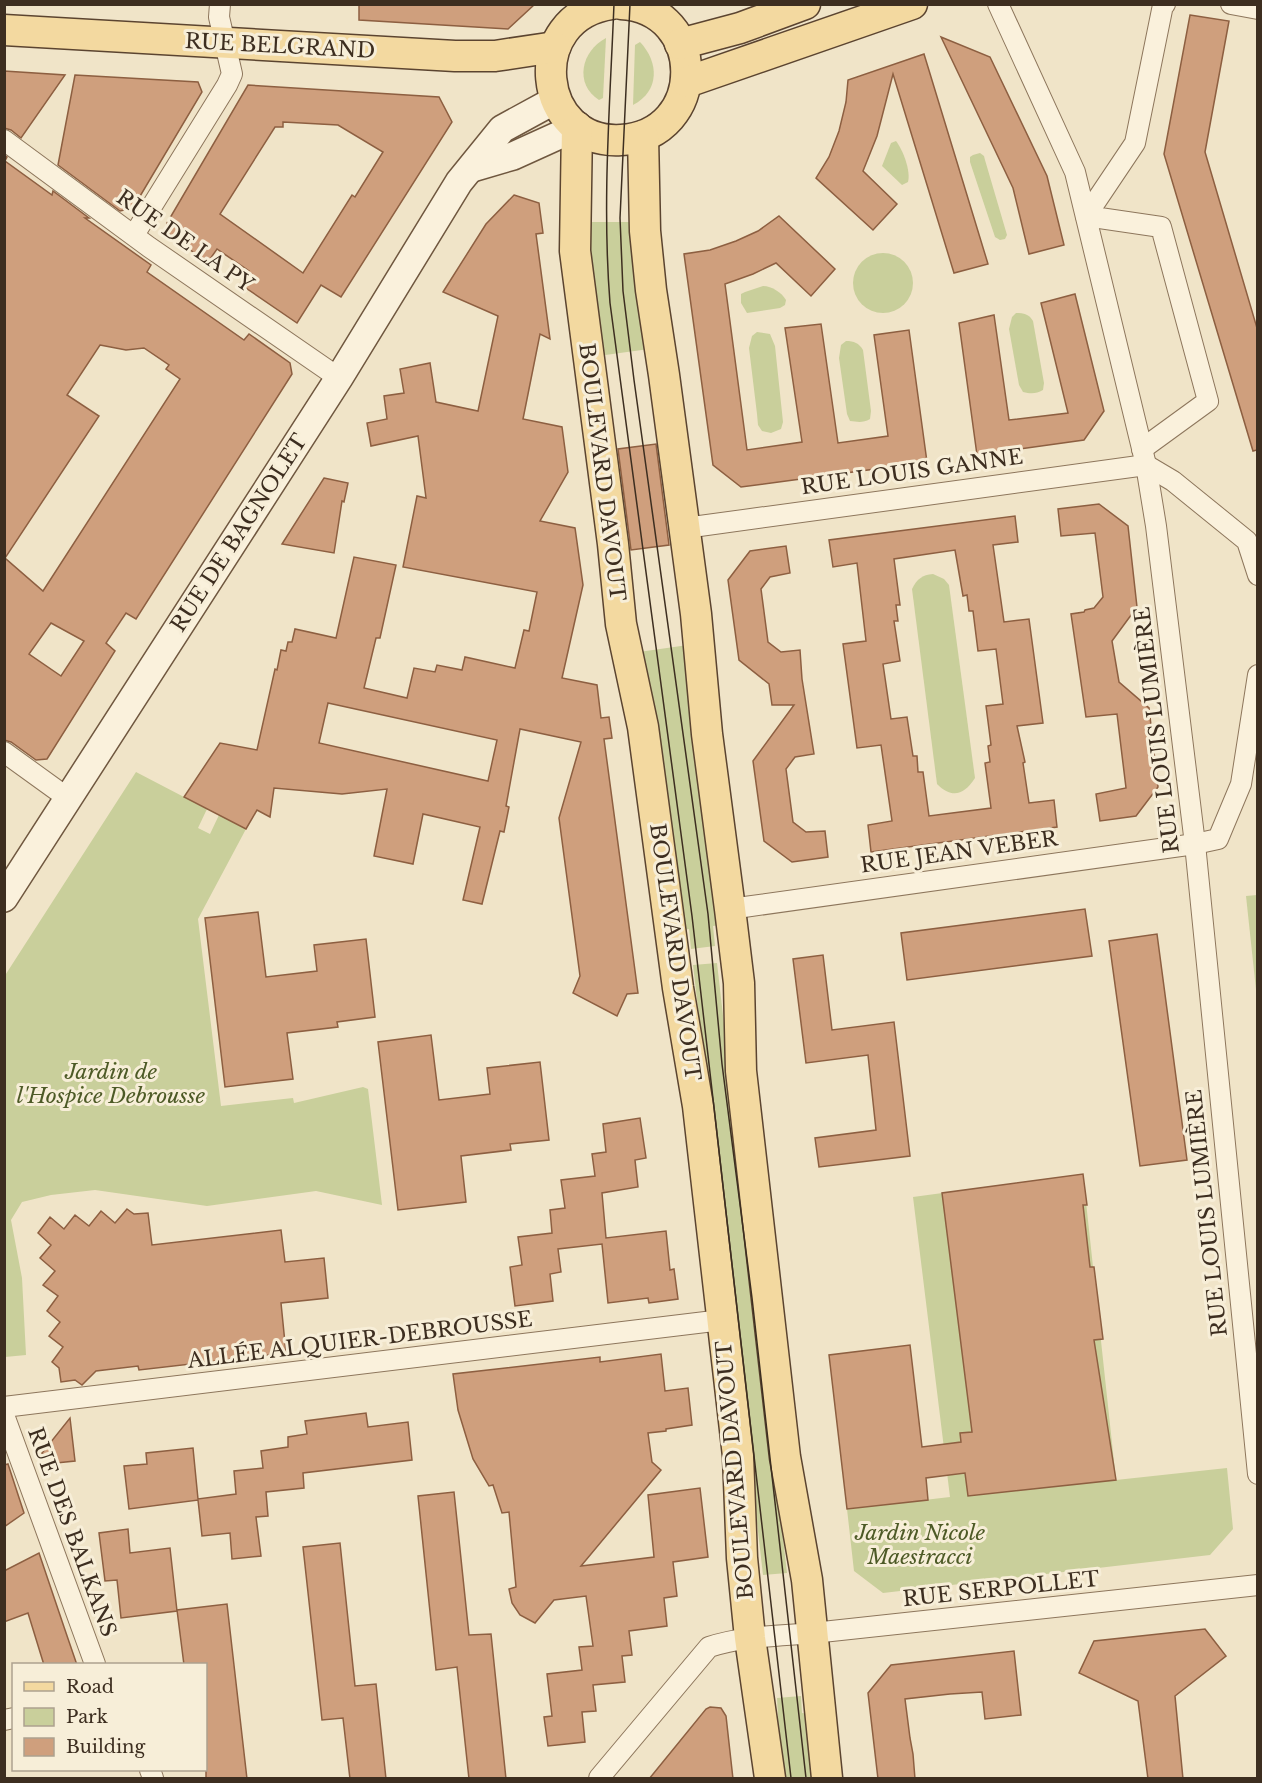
<svg xmlns="http://www.w3.org/2000/svg" width="1262" height="1783" font-family="'Libre Baskerville',serif">
  <rect width="100%" height="100%" fill="#f0e4c8"/>
  <g fill="#c9cf9b">
    <path d="M606,38L603,98L599,100C574,84 581,51 606,38Z"/>
    <path d="M640,42C659,62 660,91 633,105L635,45Z"/>
    <path d="M896,141C903,150 911,171 908,182L902,185L882,166L891,143Z"/>
    <path d="M980,153L984,156L985,160L1007,235L1005,239L1000,240L995,237L970,162V157L973,155Z"/>
    <path d="M587,222H631L649,349L598,356Z"/>
    <circle cx="883" cy="283" r="30"/>
    <path d="M763,286C772,286 782,293 786,300L785,305L780,308L747,313L741,303V294L745,292Z"/>
    <path d="M1016,313C1024,313 1029,314 1033,321L1044,383L1043,390C1036,394 1031,394 1023,392L1019,385L1009,329L1012,317Z"/>
    <path d="M757,332L770,334L775,346L783,422L781,429L771,433L762,431L758,425L757,414L749,348L752,336Z"/>
    <path d="M846,341C854,341 859,343 863,350L871,411L870,419C863,423 858,422 850,421L847,414L839,358L841,345Z"/>
    <path d="M933,574L944,579L949,585L975,778C964,795 952,799 937,784L912,589C917,579 922,575 933,574Z"/>
    <path d="M688,645L720,925L713,926L715,946L691,949L689,929L682,930L639,652Z"/>
    <path d="M136,772L207,809L198,828L210,834L219,815L246,829L198,919L221,1106L293,1098L294,1103L363,1087L368,1089L382,1205L316,1191L207,1206L95,1190L51,1195L22,1202L11,1220L22,1278L26,1355L5,1357L4,977Z"/>
    <path d="M1257,895H1258L1257,999L1246,896Z"/>
    <path d="M717,963L787,1573L763,1575L693,965Z"/>
    <path d="M1083,1174L1116,1480L1227,1468L1233,1529L1210,1555L883,1593L854,1571L847,1509L950,1497L913,1197Z"/>
    <path d="M801,1696L802,1713L808,1714L815,1778H781L773,1717L778,1716L777,1698Z"/>
  </g>
  <g fill="#cf9f7d" stroke="#8d5f41" stroke-width="1.5" fill-rule="evenodd">
    <path d="M359,4H535L508,29L359,20Z"/>
    <path d="M1190,15L1229,21L1205,152L1257,328V450L1253,451L1164,154Z"/>
    <path d="M941,37L990,57L1047,176L1064,245L1029,254L1013,188Z"/>
    <path d="M924,54L988,264L954,273L893,74L877,136L863,171L897,204L873,230L816,178L829,157L839,131L846,102L848,80Z"/>
    <path d="M4,71L65,75L21,138L11,130L4,128Z"/>
    <path d="M75,75L198,82L202,92L133,208L120,211L58,165Z"/>
    <path d="M248,85L439,97L452,122L341,297L321,285L297,323L240,284L249,271L217,249L208,262L171,237L167,229V223ZM283,122L338,125L383,152L355,197L352,195L303,273L220,214L275,127H283Z"/>
    <path d="M4,155L7,157L5,161L52,195L53,191L89,218H85L151,265L147,272L244,340L249,334L290,363L292,374L136,619L126,613L106,643L115,651L47,759L36,760L11,742L4,740ZM100,345L126,350L144,348L169,365L166,369L180,379L43,591L5,558L99,416L67,395ZM51,623L84,641L61,676L29,654Z"/>
    <path d="M514,195L539,203L543,233L536,234L550,339L540,334L523,419L562,427L568,472L540,521L575,528L583,585L562,678L597,685L601,718L609,717L612,738L604,739L638,993L627,994L617,1016L573,993L580,976L559,818L581,742L520,729L506,806L509,807L504,832L500,831L482,904L463,900L480,827L423,814L413,864L374,856L387,789L342,794L274,788L270,817L257,810L246,829L184,797L220,743L257,750L275,669L277,670L281,650L286,651L288,642H292L295,629L336,638L354,557L396,565L380,638H376L364,688L407,698L414,668L435,672L437,665L462,670L465,657L515,668L524,630L529,631L537,592L403,567L417,496L426,498L418,436L371,446L367,423L387,419L384,396L404,393L400,369L430,363L436,402L478,411L498,316L443,292L486,224ZM328,703L497,740L488,781L319,743Z"/>
    <path d="M779,216L835,269L811,296L776,263L753,274L725,284L747,450L802,442L785,328L821,324L838,443L888,436L874,335L909,330L927,462L741,487L713,465L684,254L710,250L736,241L758,231Z"/>
    <path d="M1075,294L1104,411L1084,440L977,455L959,323L994,315L1009,420L1068,413L1041,303Z"/>
    <path d="M656,444L669,545L631,550L618,449Z"/>
    <path d="M324,478L348,483L344,502L342,501L334,553L282,544Z"/>
    <path d="M1099,504L1128,526L1137,607L1112,641L1119,682L1149,708L1158,787L1136,816L1100,821L1096,794L1126,788L1117,714L1086,717L1071,614L1084,612L1085,610L1094,608L1103,597L1095,533L1061,536L1058,509Z"/>
    <path d="M1015,516L1018,542L993,545L1004,622L1029,619L1043,723L1017,726L1025,762L1023,763L1029,803L1054,800L1057,827L871,852L868,825L892,821L881,745L857,748L843,644L866,641L857,563L833,567L829,540ZM955,550L963,596L967,595L969,611H973L978,651L996,649L1003,704L986,706L991,745L988,746L990,762L985,763L991,808L929,816L923,772H918L917,756H913L907,717L891,719L883,664L900,661L894,621H898L896,605H900L894,559Z"/>
    <path d="M786,546L790,573L770,577L761,589L768,642L781,652L800,650L802,679L814,754L795,757L786,769L793,822L806,832L825,831L828,857L792,862L764,841L753,761L794,705H772L769,684L739,660L728,580L750,551Z"/>
    <path d="M1085,909L1092,956L907,980L901,933Z"/>
    <path d="M258,912L266,977L317,971L314,945L366,939L375,1017L337,1022L338,1027L287,1033L293,1079L225,1087L205,918Z"/>
    <path d="M1157,934L1187,1160L1140,1166L1109,941Z"/>
    <path d="M823,955L832,1030L894,1022L910,1156L819,1167L815,1138L876,1130L868,1055L806,1063L793,959Z"/>
    <path d="M431,1035L439,1100L490,1094L487,1068L540,1062L549,1140L510,1144L511,1150L461,1156L466,1202L398,1210L378,1042Z"/>
    <path d="M640,1118L646,1158L635,1160L638,1187L602,1193L606,1238L666,1231L670,1270L674,1269L678,1299L649,1303L648,1298L608,1303L602,1244L558,1249L561,1272L550,1274L553,1301L515,1306L510,1267L522,1265L518,1237L552,1233L550,1210L565,1208L561,1180L595,1176L592,1154L606,1152L603,1124Z"/>
    <path d="M1083,1174L1087,1205H1083L1090,1267H1094L1103,1339L1094,1340L1116,1480L968,1496L965,1473L926,1478L928,1500L847,1509L829,1355L910,1345L922,1447L961,1442L960,1433L972,1432L942,1193Z"/>
    <path d="M127,1209L134,1214L148,1213L152,1245L281,1230L285,1262L324,1258L328,1298L281,1303L286,1353L139,1370L138,1366L96,1371L82,1385L75,1380L61,1382L59,1368L52,1362L63,1347L49,1336L60,1322L47,1311L58,1296L43,1285L55,1271L40,1258L51,1245L38,1233L50,1217L64,1229L75,1215L89,1226L101,1211L115,1223Z"/>
    <path d="M661,1354L665,1391L688,1388L692,1425L666,1429V1431L648,1433L652,1462L661,1470L581,1566L654,1557L648,1495L700,1488L708,1557L673,1562L677,1596L664,1598L667,1626L629,1631L632,1655L622,1656L625,1682L593,1685L596,1711L582,1712L585,1742L548,1746L544,1717L552,1716L547,1674L582,1670L579,1647L593,1646L586,1596L554,1600L535,1623L520,1615L512,1603L509,1589L516,1587L509,1512L502,1513L493,1485L489,1486L473,1459L458,1410L453,1374L600,1357V1362Z"/>
    <path d="M366,1413L368,1427L408,1422L412,1460L303,1473L304,1488L266,1492L268,1516L256,1517L261,1556L232,1559L230,1533L202,1536L198,1500L129,1509L124,1466L147,1464L146,1453L193,1448L198,1499L236,1494L234,1471L263,1468L261,1451L288,1447V1437L307,1434L305,1421Z"/>
    <path d="M70,1418L75,1461L56,1463L42,1453Z"/>
    <path d="M8,1464L24,1513L4,1527V1465Z"/>
    <path d="M454,1492L469,1635L491,1634L506,1779H469L457,1667L436,1670L418,1496Z"/>
    <path d="M128,1529L130,1553L170,1548L177,1611L121,1618L117,1580L105,1581L99,1533Z"/>
    <path d="M340,1543L355,1686L376,1684L386,1779H350L343,1718L322,1720L303,1547Z"/>
    <path d="M39,1553L64,1627L77,1665H44L28,1613L4,1622V1571Z"/>
    <path d="M227,1604L247,1779H206V1665H184L177,1610Z"/>
    <path d="M1205,1629L1226,1656L1175,1696L1183,1779H1148L1138,1701L1079,1673L1094,1641Z"/>
    <path d="M1014,1651L1021,1715L985,1719L982,1692L950,1694L905,1699L910,1738L913,1754L915,1779H878L868,1693L891,1665Z"/>
    <path d="M710,1707L721,1708L726,1716L733,1779H649L706,1709Z"/>
  </g>
  <g fill="none" stroke-linecap="round" stroke-linejoin="round">
    <g stroke="#8d765c" stroke-width="22">
      <g id="street">
        <path d="M998,4L1075,172L1146,465L1156,526L1195,844L1258,1474"/>
        <path d="M1231,4L1258,9"/>
        <path d="M4,140L149,247L339,378"/>
        <path d="M134,235L227,85L232,74L219,17L220,4"/>
        <path d="M1142,449L1208,401L1161,227L1086,216L1135,143L1163,5L1165,4"/>
        <path d="M1146,465L1173,481L1247,541L1258,575"/>
        <path d="M685,528L1146,465"/>
        <path d="M4,752L69,799"/>
        <path d="M730,909L1195,844L1218,839L1241,784L1258,675"/>
        <path d="M4,1407L722,1320"/>
        <path d="M4,1415L95,1664"/>
        <path d="M4,1720L14,1718"/>
        <path d="M150,1770L153,1778"/>
        <path d="M599,1778L709,1647C742,1636 778,1636 813,1633L1258,1585"/>
      </g>
    </g>
    <g stroke="#6f573f" stroke-width="30">
      <g id="secondary">
        <path d="M472,168L513,156L577,127"/>
        <path d="M4,898L339,378L459,182L502,129L557,99"/>
      </g>
    </g>
    <g stroke="#5b4430" stroke-width="33">
      <g id="primary">
        <path d="M612,4C522,17 537,145 621,140C708,135 708,9 621,4"/>
        <path d="M4,30L455,56H495L555,47"/>
        <path d="M680,44L740,28L805,4"/>
        <path d="M687,82L912,4"/>
        <path d="M577,127L575,251L613,544L621,624L643,727L678,988L698,1106L738,1456L742,1558L750,1638L770,1778"/>
        <path d="M643,136L645,231L651,290L664,375L696,614L707,734L730,909L739,983L741,1071L785,1457L807,1580L827,1778"/>
      </g>
    </g>
    <use href="#street" stroke="#faf1dc" stroke-width="20"/>
    <use href="#secondary" stroke="#faf1dc" stroke-width="27"/>
    <use href="#primary" stroke="#f3d9a0" stroke-width="30"/>
    <g stroke="#3d2e20" stroke-width="1.5">
      <path d="M614,4C610,104 602,203 610,303L692,916L791,1778"/>
      <path d="M630,4L620,218L623,291L634,380L708,914L722,1064L752,1298L806,1778"/>
    </g>
  </g>
  <g text-anchor="middle" dominant-baseline="central" stroke-width="6" stroke-linejoin="round" paint-order="stroke">
    <g font-size="21" fill="#3d2e20" stroke="#f7eed8">
      <text transform="translate(280 46) rotate(3)">RUE BELGRAND</text>
      <text transform="translate(185 241) rotate(35)">RUE DE LA PY</text>
      <text transform="translate(602 472) rotate(83)">BOULEVARD DAVOUT</text>
      <text transform="translate(912 472) rotate(-8)">RUE LOUIS GANNE</text>
      <text transform="translate(239 533) rotate(-57)">RUE DE BAGNOLET</text>
      <text transform="translate(1157 730) rotate(-97)">RUE LOUIS LUMIÈRE</text>
      <text transform="translate(959 852) rotate(-8)">RUE JEAN VEBER</text>
      <text transform="translate(675 952) rotate(82)">BOULEVARD DAVOUT</text>
      <text transform="translate(1207 1213) rotate(-96)">RUE LOUIS LUMIÈRE</text>
      <text transform="translate(360 1340) rotate(-7)">ALLÉE ALQUIER-DEBROUSSE</text>
      <text transform="translate(735 1470) rotate(-95)">BOULEVARD DAVOUT</text>
      <text transform="translate(72 1532) rotate(70)">RUE DES BALKANS</text>
      <text transform="translate(1001 1589) rotate(-6)">RUE SERPOLLET</text>
    </g>
    <g font-size="21" font-style="italic" fill="#4d5a26" stroke="#f7eed8">
      <text x="111" y="1072">Jardin de<tspan x="111" dy="24">l'Hospice Debrousse</tspan></text>
      <text x="920" y="1533">Jardin Nicole<tspan x="920" dy="24">Maestracci</tspan></text>
    </g>
  </g>
  <rect width="1262" height="1783" fill="none" stroke="#3d2e20" stroke-width="12"/>
  <rect x="12" y="1663" width="195" height="108" fill="#f7eed8" stroke="#ada18e" stroke-width="1.5"/>
  <rect x="24" y="1682" width="30" height="9" fill="#f3d9a0" stroke="#ada18e" stroke-width="1.5"/>
  <text x="66" y="1693" font-size="18" fill="#3d2e20">Road</text>
  <rect x="24" y="1708" width="30" height="18" fill="#c9cf9b" stroke="#ada18e" stroke-width="1.5"/>
  <text x="66" y="1723" font-size="18" fill="#3d2e20">Park</text>
  <rect x="24" y="1738" width="30" height="18" fill="#cf9f7d" stroke="#ada18e" stroke-width="1.5"/>
  <text x="66" y="1753" font-size="18" fill="#3d2e20">Building</text>
</svg>
